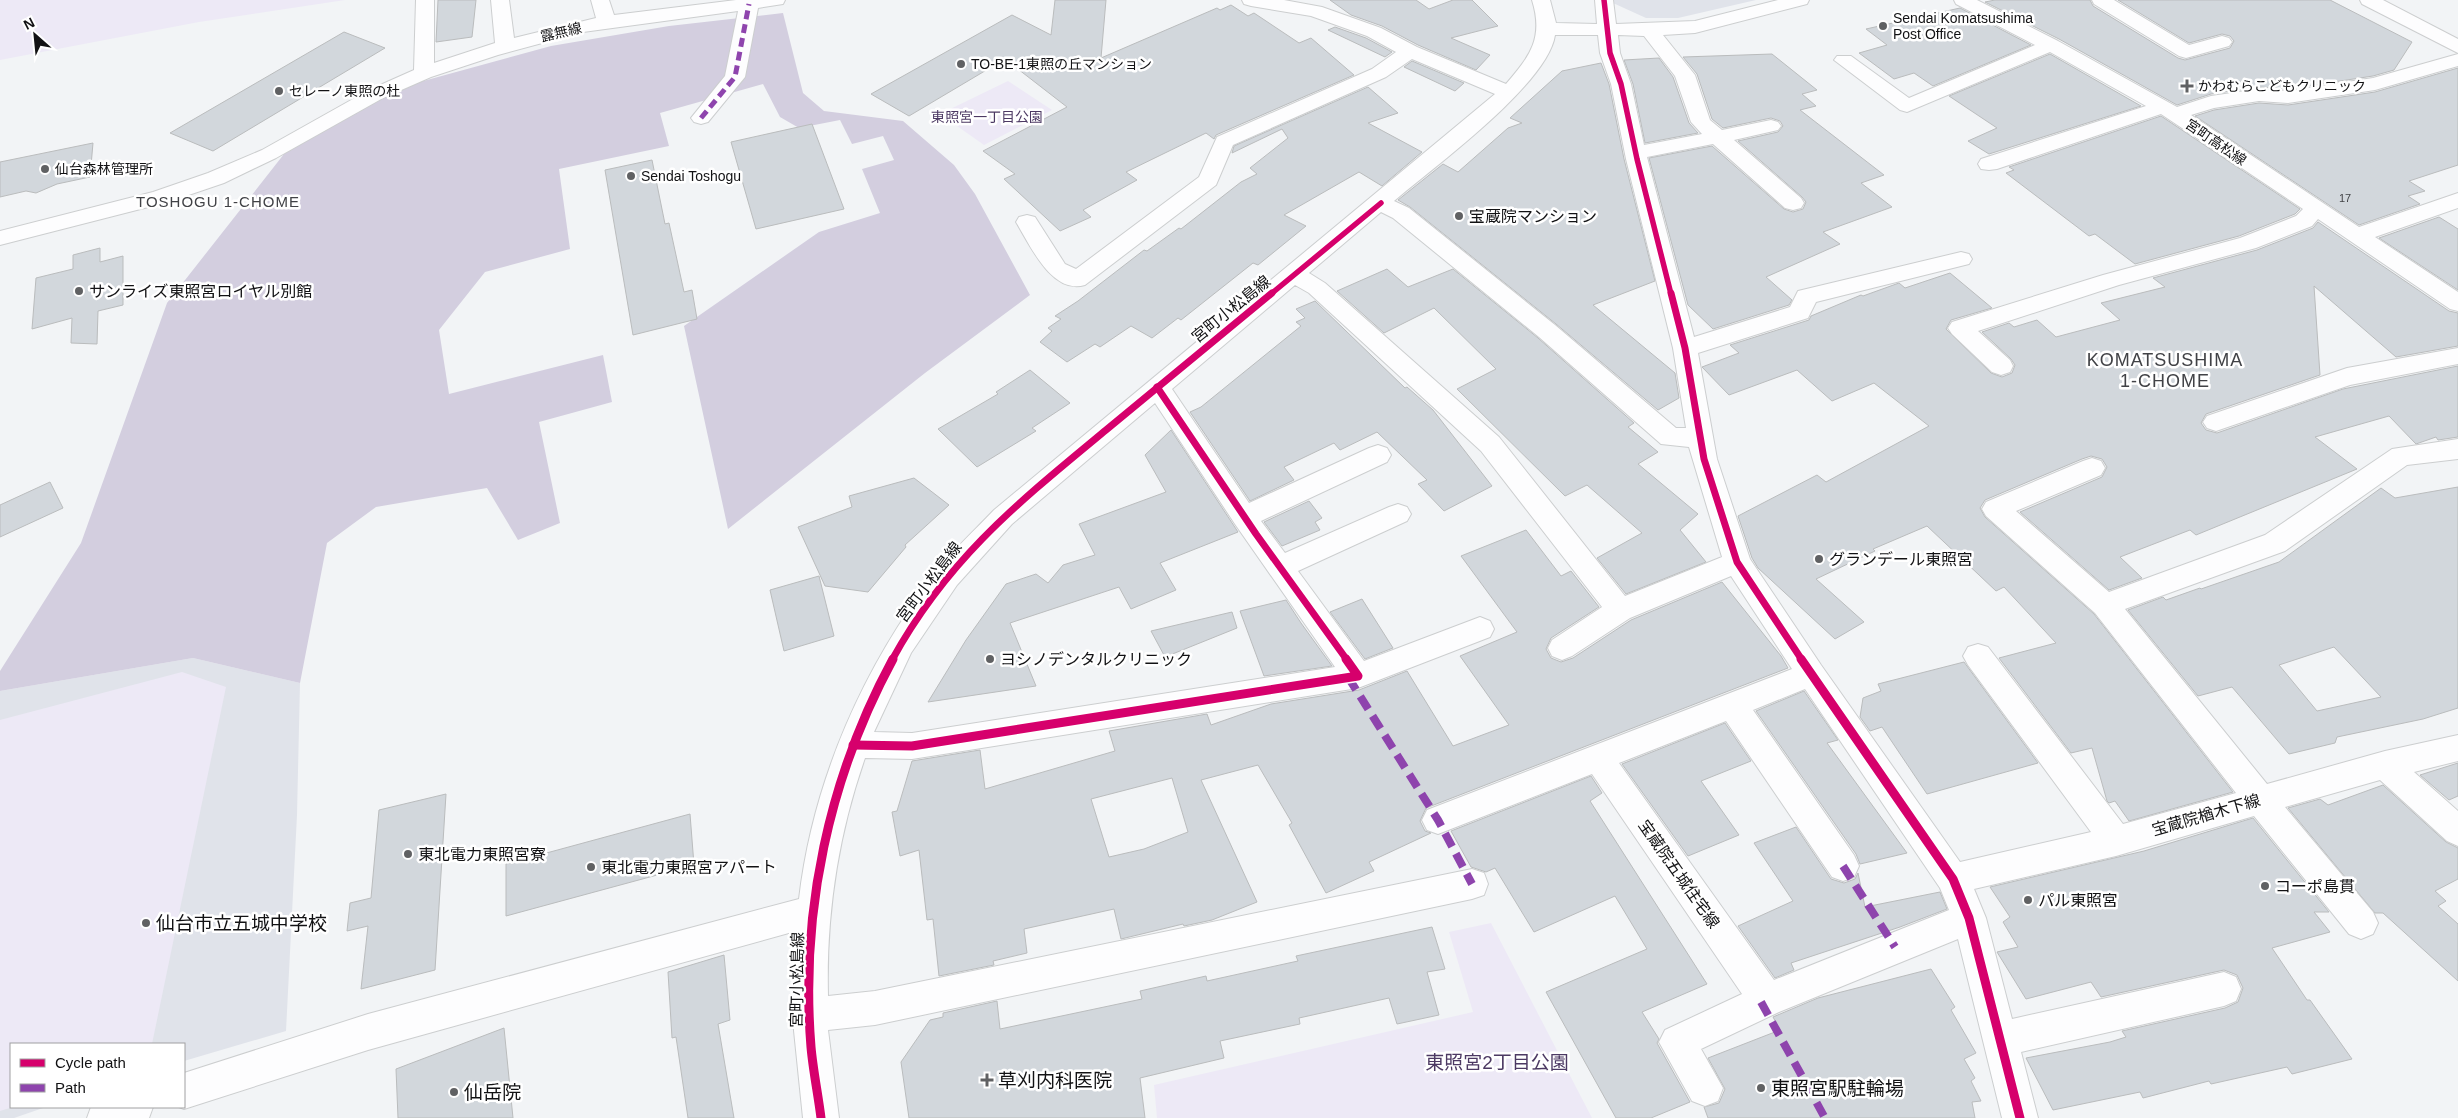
<svg xmlns="http://www.w3.org/2000/svg" width="2458" height="1118" font-family="Helvetica,'Noto Sans JP',sans-serif">
  <rect width="100%" height="100%" fill="#f2f4f6"/>
  <g fill="#e0e3ea">
    <path d="M1612,0H1756L1678,18H1646L1613,3Z"/>
    <path d="M193,658L300,683L297,815L286,1031L184,1061V1044H11V1107H46L14,1118H0V691Z"/>
  </g>
  <g fill="#ede9f6">
    <path d="M0,0H345L199,22L0,60Z"/>
    <path d="M1008,81L1052,110L984,145L940,114Z"/>
    <path d="M182,672L226,687L152,1044H11L13,1107L0,1111V720Z"/>
    <path d="M1491,923L1592,1118H1157L1154,1085L1473,1012L1449,932Z"/>
  </g>
  <path fill="#d3cedf" d="M783,13L803,93L824,111L903,121L954,165L975,194L1030,295L925,373L728,529L684,326L819,232L880,213L862,169L894,160L883,136L852,144L840,120L799,128L780,117L763,84L660,113L669,146L559,169L570,249L485,272L439,330L449,394L603,355L612,402L539,422L560,523L518,540L487,488L376,507L327,543L300,683L193,658L0,691V671L81,543L167,303L284,154L357,108L416,83L551,46L669,26Z"/>
  <g fill="#d2d7dc" stroke="#babcbd" fill-rule="evenodd">
    <path d="M438,0H476L472,37L436,42Z"/>
    <path d="M1055,0H1106L1101,58L1217,8L1220,10L1231,5L1248,16L1254,13L1299,43L1311,38L1354,75L1216,135L1214,139L1206,133L1126,172L1137,180L1083,210L1091,217L1060,231L1004,179L1015,174L983,151L1067,107L1005,59L909,116L871,94L1012,15L1051,35Z"/>
    <path d="M1330,0H1416L1429,9L1453,0H1472L1498,26L1451,38L1490,55L1476,70L1418,45L1382,26L1351,15Z"/>
    <path d="M1995,0H2090L2093,6L2178,58L2185,60L2230,48L2234,41L2230,36L2222,34L2189,43L2118,0H2330L2412,42L2394,70L2373,76L2288,89L2259,87L2211,94L2177,105L2059,39L1985,2Z"/>
    <path d="M1960,8L2031,45L1933,86L1914,73L1894,79L1859,53L1887,45L1866,29Z"/>
    <path d="M1335,27L1366,38L1392,52L1385,57L1328,30Z"/>
    <path d="M344,32L385,48L213,151L170,133Z"/>
    <path d="M1772,54L1817,90L1802,94L1816,106L1800,110L1884,175L1861,183L1892,207L1823,232L1840,244L1766,277L1792,300L1789,305L1713,329L1688,305L1649,158L1712,146L1784,209L1793,212L1803,209L1806,202L1802,197L1738,141L1778,132L1783,126L1780,121L1771,118L1723,128L1712,119L1697,74L1683,57Z"/>
    <path d="M2050,54L2141,106L1989,154L1968,141L1997,128L1949,96Z"/>
    <path d="M1659,58L1673,77L1689,123L1698,133L1645,143L1633,84L1624,60Z"/>
    <path d="M1412,61L1464,83L1455,91L1404,67Z"/>
    <path d="M1601,63L1609,84L1624,159L1655,281L1593,305L1675,373L1679,398L1658,410L1556,324L1410,207L1398,200L1443,164L1458,172L1508,128L1522,123L1510,118L1562,71Z"/>
    <path d="M2458,68V165L2409,181L2425,191L2408,196L2420,204L2359,225L2195,116L2214,110L2259,103L2288,105L2375,92Z"/>
    <path d="M1368,87L1398,113L1368,123L1422,152L1382,186L1359,172L1284,215L1306,226L1258,265L1253,263L1181,320L1178,318L1152,338L1131,326L1100,347L1095,344L1067,362L1040,342L1052,331L1048,328L1061,319L1055,316L1078,301L1144,250L1147,251L1179,228L1181,229L1241,182L1257,174L1250,168L1288,138L1282,129L1232,153L1234,146Z"/>
    <path d="M2161,116L2300,209L2295,214L2239,236L2135,264L2095,234L2089,236L2006,173L2014,170L2009,167Z"/>
    <path d="M812,124L844,209L756,229L731,142Z"/>
    <path d="M93,143L90,177L57,184L36,193L26,191L0,197V162Z"/>
    <path d="M652,160L665,224L669,223L684,292L692,290L697,319L633,335L605,170Z"/>
    <path d="M2439,217L2458,229V290L2379,238Z"/>
    <path d="M2318,222L2449,311L2458,313V346L2396,357L2314,286L2320,375L2206,414L2201,423L2206,430L2217,433L2343,389L2458,366V437L2438,440L2436,437L2416,444L2389,416L2315,437L2357,469L2196,535L2190,530L2120,557L2142,578L2109,590L2020,512L2102,477L2107,467L2102,459L2091,456L2082,459L1985,500L1980,508L1985,517L2094,614L2233,792L2129,821L2115,801L2109,803L2107,801L2092,748L2071,753L1999,658L2056,643L2004,587L1996,591L1927,526L1873,549L1875,551L1816,579L1864,622L1835,639L1758,568L1752,558L1738,516L1817,475L1826,482L1929,426L1874,383L1832,401L1797,370L1729,395L1702,367L1739,353L1730,345L1809,320L1811,316L1861,295L1863,296L1899,283L1905,288L1950,273L1992,308L1951,320L1946,329L1991,373L2002,377L2012,373L2015,365L2011,359L1982,332L2009,323L2014,327L2037,320L2056,337L2120,320L2101,303L2165,287L2153,278L2257,250L2313,228Z"/>
    <path d="M100,248V262L123,256V305L98,311L97,344L71,343L72,318L32,329L36,278L73,269V255Z"/>
    <path d="M1387,269L1408,287L1453,269L1538,338L1634,423L1628,427L1658,452L1638,464L1698,514L1680,530L1706,562L1626,594L1597,558L1642,533L1587,485L1565,496L1457,389L1496,369L1434,308L1384,333L1337,291Z"/>
    <path d="M1315,301L1405,388L1407,387L1433,410L1492,486L1444,511L1418,484L1427,480L1377,432L1340,450L1334,443L1284,467L1294,480L1250,501L1190,412L1201,407L1301,326L1296,322L1305,318L1296,309Z"/>
    <path d="M1030,370L1070,403L1032,428L1036,431L977,467L938,429L998,394L996,392Z"/>
    <path d="M1171,430L1238,532L1160,563L1176,590L1131,609L1119,587L1010,623L1036,686L928,702L966,640L1006,584L1036,574L1048,583L1063,565L1095,555L1079,524L1166,492L1145,455Z"/>
    <path d="M914,478L949,505L905,545L906,547L868,592L825,586L798,527L852,507L849,496Z"/>
    <path d="M50,482L63,508L0,537V505Z"/>
    <path d="M2458,487V708L2423,719L2337,737L2335,743L2289,754L2232,687L2198,696L2128,610L2163,597L2166,600L2200,588L2201,589L2279,562L2381,488L2395,498ZM2334,647L2381,697L2317,711L2279,665Z"/>
    <path d="M1309,501L1322,518L1315,522L1320,530L1282,546L1264,522Z"/>
    <path d="M1526,530L1561,576L1571,571L1599,607L1551,638L1546,649L1551,658L1561,662L1573,658L1631,620L1722,582L1781,656L1788,668L1426,808L1420,821L1425,831L1431,833L1369,862L1374,871L1326,893L1289,825L1292,823L1258,765L1201,780L1257,902L1212,920L1184,926L1183,924L1121,939L1114,909L1024,929L1027,953L993,961L994,965L939,976L933,919L927,920L919,850L900,856L892,812L897,811L912,761L980,750L985,789L1115,751L1109,731L1207,714L1211,725L1271,704L1359,690L1407,671L1453,746L1509,725L1460,656L1517,632L1461,556ZM1172,778L1188,832L1144,849L1109,857L1091,799Z"/>
    <path d="M819,576L834,636L784,651L770,590Z"/>
    <path d="M1362,599L1393,648L1365,659L1330,612Z"/>
    <path d="M1286,600L1301,623L1332,666L1264,676L1240,611Z"/>
    <path d="M1232,612L1237,628L1165,657L1151,631Z"/>
    <path d="M1964,662L2038,763L1927,794L1882,727L1870,731L1860,717L1863,698L1881,691L1878,684Z"/>
    <path d="M1804,691L1838,740L1827,743L1907,853L1860,864L1856,854L1756,711Z"/>
    <path d="M1725,723L1751,761L1701,781L1739,835L1688,856L1622,764Z"/>
    <path d="M2458,763V796L2449,800L2420,775Z"/>
    <path d="M1591,776L1602,793L1590,801L1707,984L1642,1012L1659,1039L1657,1043L1690,1102L1651,1118H1616L1546,992L1647,949L1615,896L1534,932L1495,868L1486,872L1471,867L1451,831Z"/>
    <path d="M2383,785L2446,842L2458,848V879L2435,891L2446,901L2438,906L2458,924V981L2383,913H2375L2288,808L2320,799L2328,805Z"/>
    <path d="M446,794L435,970L361,989L368,926L347,931L350,903L371,898L379,810Z"/>
    <path d="M690,814L694,865L506,916V864Z"/>
    <path d="M2253,818L2329,912H2314L2330,932L2272,948L2307,1000H2310L2352,1059L2292,1074L2287,1067L2211,1084L2209,1081L2143,1098L2140,1092L2053,1110L2026,1058L2110,1042L2126,1037L2122,1031L2225,1008L2238,1002L2243,988L2237,975L2224,970L2101,997L2091,982L2026,999L1997,952L2018,947L2003,922L2010,917L1990,887L2144,851Z"/>
    <path d="M1796,827L1831,879L1844,883L1855,879L1858,873L1865,907L1940,892L1947,909L1900,927L1791,963L1794,970L1775,978L1738,926L1793,901L1754,843Z"/>
    <path d="M1432,927L1445,969L1427,972L1439,1015L1397,1024L1389,998L1299,1018L1300,1024L1220,1041L1224,1058L1140,1078L1145,1118H909L901,1062L930,1020L943,1017V1013L997,1001L1000,1029L1142,999L1140,991L1206,976L1207,981L1298,961L1296,956Z"/>
    <path d="M724,955L730,1020L718,1024L734,1118H688L676,1037L672,1038L668,972Z"/>
    <path d="M1931,969L1955,1007L1951,1010L1976,1053L1964,1059L1975,1078L1971,1081L1981,1101L1972,1102L1975,1118H1708L1704,1107L1719,1103L1725,1089L1708,1058L1780,1030L1773,1017L1818,998Z"/>
    <path d="M504,1028L513,1118H398L396,1069Z"/>
  </g>
  <g fill="none" stroke-linecap="round" stroke-linejoin="round">
    <g stroke="#cccecf" stroke-width="2">
      <g id="minor">
        <path d="M416,0H434V63L495,43L491,0H509L514,38L596,18L591,0H609L614,15L736,0H785L783,4L758,8L745,77L708,122L701,124L694,122L691,118L725,76L738,11L583,32L498,55L431,77L383,98L276,158L224,183L168,202L0,245V231L153,192L208,173L262,150L369,90L414,70Z"/>
        <path d="M1242,0H1284L1322,7L1381,28L1417,47L1506,84C1530,56 1544,38 1532,0H1550L1556,23L1597,24L1595,0H1613L1616,24L1695,21L1778,0H1809L1807,4L1695,33L1663,35L1695,75L1710,120L1722,130L1771,120L1778,122L1781,126L1778,130L1734,140L1801,198L1804,203L1801,208L1793,210L1785,208L1713,144L1647,157L1694,337L1790,307L1798,291L1961,252L1969,254L1972,259L1969,264L1816,302L1808,318L1698,353L1717,459L1750,559L1821,665L1960,862L2091,832L1968,665L1963,656L1968,647L1978,644L1988,647L2123,824L2236,793L2095,613L1986,516L1982,509L1986,502L2083,461L2092,458L2101,461L2105,468L2101,475L2016,511L2109,592L2265,535L2392,449L2458,439V459L2407,465L2285,551L2125,609L2267,784L2385,751L2458,735V761L2414,772L2458,811V846L2447,841L2380,780L2285,807L2373,912L2378,923L2373,934L2361,939L2349,934L2254,816L2116,856L1974,889L1986,918L2012,1019L2224,972L2236,977L2241,989L2236,1001L2224,1006L2021,1052L2038,1118H2002L1958,939L1779,1012L1701,1049L1723,1088L1718,1101L1705,1106L1692,1101L1659,1042L1665,1030L1742,994L1592,774L1438,834L1427,830L1422,820L1427,810L1792,669L1731,576L1630,618L1572,656L1562,660L1552,656L1548,648L1552,640L1602,607L1481,451L1309,293L1295,285L1172,389L1249,503L1369,448L1378,445L1387,448L1391,455L1387,462L1261,521L1285,553L1389,507L1398,504L1407,507L1411,514L1407,521L1298,571L1364,661L1480,617L1490,621L1494,629L1490,637L1358,688L912,759L865,758C838,835 826,915 828,996L875,991L1472,869L1484,873L1488,884L1484,895L1472,899L875,1025L828,1030L839,1118H803L793,1021L791,1015L793,1009V955L796,931L368,1050L184,1109L179,1107H184V1073L368,1014L799,899C813,780 864,665 937,571C954,549 975,530 994,510L1495,94L1412,59L1386,77L1233,145L1216,185L1085,285C1052,295 1030,245 1016,222L1019,217L1027,215L1035,217L1065,264L1076,269L1199,177L1217,137L1372,69L1396,52L1367,36L1311,16L1251,6L1244,4ZM1555,35H1598L1600,53L1611,84L1626,159L1673,348L1686,428H1676L1555,325L1409,208L1394,201C1434,167 1548,84 1555,35ZM1618,35L1644,36L1675,76L1691,122L1702,134L1644,145L1631,84L1620,53ZM1381,212L1393,218L1539,337L1661,444L1689,447L1722,557L1625,596L1499,437L1325,283L1309,273ZM1155,403L1235,524L1335,667L912,733L874,732L911,653L957,585L1012,524ZM1805,689L1940,888L1949,910L1774,980L1619,763L1726,721L1832,877L1843,881L1854,877L1859,866L1854,855L1753,710Z"/>
        <path d="M1954,0H1977L2058,41L2177,107L2211,96L2259,89L2288,91L2373,78L2458,54V66L2375,90L2288,103L2259,101L2214,108L2191,115L2359,227L2458,193V208L2375,237L2458,292V311L2450,309L2318,219L2312,226L2256,248L2119,285L1978,331L2010,360L2013,366L2010,372L2001,375L1992,372L1952,334L1948,328L1952,322L2103,275L2240,238L2296,216L2303,209L2161,114L1997,169L1989,170L1981,169L1978,164L1981,159L2146,106L2050,52L1907,112L1900,110L1834,60L1837,56H1851L1909,98L2035,45L1956,4Z"/>
        <path d="M2092,0H2114L2189,45L2222,36L2229,38L2232,42L2229,46L2186,58L2179,56L2094,4Z"/>
        <path d="M2360,0H2383L2458,39V53L2362,4Z"/>
        <path d="M2458,348V364L2350,385L2216,431L2207,428L2203,422L2207,416L2347,368Z"/>
        <path d="M91,1107H153L149,1118H87Z"/>
      </g>
    </g>
    <use href="#minor" fill="#fdfdfe" fill-rule="evenodd"/>
    <path stroke="#8e44ad" stroke-width="5" stroke-dasharray="9 5" stroke-linecap="butt" d="M701,118L735,77L749,4"/>
    <g stroke="#8e44ad" stroke-width="8" stroke-dasharray="15 8" stroke-linecap="butt">
      <path d="M1348,677L1438,820L1472,884"/>
      <path d="M1843,866L1895,947"/>
      <path d="M1761,1002L1825,1118"/>
    </g>
    <g stroke="#fff" stroke-width="8">
      <g id="cycleway-far2">
        <path d="M1604,0L1610,53L1621,84L1637,159L1671,294"/>
        <path d="M1271,294L1381,203"/>
      </g>
    </g>
    <g stroke="#fff" stroke-width="10">
      <g id="cycleway-far1">
        <path d="M1671,293L1685,348L1704,459L1737,562L1802,660"/>
        <path d="M1157,387L1256,534L1347,660"/>
        <path d="M892,660C948,558 1019,502 1106,430C1162,384 1217,338 1272,293"/>
      </g>
    </g>
    <g stroke="#fff" stroke-width="12">
      <g id="cycleway">
        <path d="M1801,659L1953,879L1969,918L2020,1118"/>
        <path d="M853,745L912,746L1358,676L1346,659"/>
        <path d="M821,1118C818,1094 813,1070 811,1047C800,912 829,777 893,659"/>
      </g>
    </g>
    <use href="#cycleway-far2" stroke="#d6006c" stroke-width="5.5"/>
    <use href="#cycleway-far1" stroke="#d6006c" stroke-width="7"/>
    <use href="#cycleway" stroke="#d6006c" stroke-width="9"/>
  </g>
  <g fill="#606163" stroke="#fff" stroke-width="2">
    <circle cx="1883" cy="26" r="5"/>
    <circle cx="961" cy="64" r="5"/>
    <path d="M2184.5 78.5h5v5h5v5h-5v5h-5v-5h-5v-5h5z"/>
    <circle cx="279" cy="91" r="5"/>
    <circle cx="45" cy="169" r="5"/>
    <circle cx="631" cy="176" r="5"/>
    <circle cx="1459" cy="216" r="5"/>
    <circle cx="79" cy="291" r="5"/>
    <circle cx="1819" cy="559" r="5"/>
    <circle cx="990" cy="659" r="5"/>
    <circle cx="408" cy="854" r="5"/>
    <circle cx="591" cy="867" r="5"/>
    <circle cx="2265" cy="886" r="5"/>
    <circle cx="2028" cy="900" r="5"/>
    <circle cx="146" cy="923" r="5"/>
    <path d="M984.5 1072.5h5v5h5v5h-5v5h-5v-5h-5v-5h5z"/>
    <circle cx="1761" cy="1088" r="5"/>
    <circle cx="454" cy="1092" r="5"/>
  </g>
  <g text-anchor="middle" dominant-baseline="central" stroke-width="5" stroke-linejoin="round" paint-order="stroke">
    <g font-size="11" fill="#424346">
      <text x="2345" y="198">17</text>
    </g>
    <g font-size="14" fill="#121214" stroke="#fff" text-anchor="start">
      <text x="1893" y="18">Sendai Komatsushima<tspan x="1893" dy="16">Post Office</tspan></text>
      <text x="971" y="64">TO-BE-1東照の丘マンション</text>
      <text x="2198" y="86">かわむらこどもクリニック</text>
      <text x="289" y="91">セレーノ東照の杜</text>
      <text x="55" y="169">仙台森林管理所</text>
      <text x="641" y="176">Sendai Toshogu</text>
    </g>
    <g font-size="14" fill="#121214" stroke="#fff">
      <text transform="translate(561 32) rotate(-13)">露無線</text>
      <text transform="translate(2216 142) rotate(34)">宮町高松線</text>
    </g>
    <g font-size="14" fill="#4c3963" stroke="#fff">
      <text x="987" y="117">東照宮一丁目公園</text>
    </g>
    <g font-size="15" letter-spacing="1" fill="#414246" stroke="#fff">
      <text x="218" y="201">TOSHOGU 1-CHOME</text>
    </g>
    <g font-size="16" fill="#121214" stroke="#fff" text-anchor="start">
      <text x="1469" y="216">宝蔵院マンション</text>
      <text x="89" y="291">サンライズ東照宮ロイヤル別館</text>
      <text x="1829" y="559">グランデール東照宮</text>
      <text x="1000" y="659">ヨシノデンタルクリニック</text>
      <text x="418" y="854">東北電力東照宮寮</text>
      <text x="601" y="867">東北電力東照宮アパート</text>
      <text x="2275" y="886">コーポ島貫</text>
      <text x="2038" y="900">パル東照宮</text>
    </g>
    <g font-size="16" fill="#121214" stroke="#fff">
      <text transform="translate(1231 309) rotate(-39)">宮町小松島線</text>
      <text transform="translate(929 582) rotate(-53)">宮町小松島線</text>
      <text transform="translate(2206 815) rotate(-16)">宝蔵院楢木下線</text>
      <text transform="translate(1679 874) rotate(55)">宝蔵院五城住宅線</text>
      <text transform="translate(797 980) rotate(-89)">宮町小松島線</text>
    </g>
    <g font-size="18" letter-spacing="1" fill="#414246" stroke="#fff">
      <text x="2165" y="360">KOMATSUSHIMA<tspan x="2165" dy="21">1-CHOME</tspan></text>
    </g>
    <g font-size="19" fill="#121214" stroke="#fff" text-anchor="start">
      <text x="156" y="923">仙台市立五城中学校</text>
      <text x="998" y="1080">草刈内科医院</text>
      <text x="1771" y="1088">東照宮駅駐輪場</text>
      <text x="464" y="1092">仙岳院</text>
    </g>
    <g font-size="19" fill="#4c3963" stroke="#fff">
      <text x="1497" y="1062">東照宮2丁目公園</text>
    </g>
  </g>
  <rect x="10" y="1043" width="175" height="65" fill="#ffffff" stroke="#a0a0a1"/>
  <rect x="20" y="1059" width="25" height="8" fill="#d6006c" stroke="#a0a0a1"/>
  <text x="55" y="1068" font-size="15" fill="#121214">Cycle path</text>
  <rect x="20" y="1084" width="25" height="8" fill="#8e44ad" stroke="#a0a0a1"/>
  <text x="55" y="1093" font-size="15" fill="#121214">Path</text>
  <g transform="translate(35 35) rotate(333)" stroke="#ffffff" stroke-width="4" paint-order="stroke">
  <path d="M0-4L9 19L0 12L-9 19Z" fill="#121214"/>
  <text y="-8" font-size="14" font-weight="bold" text-anchor="middle" fill="#121214">N</text>
  </g>
</svg>
